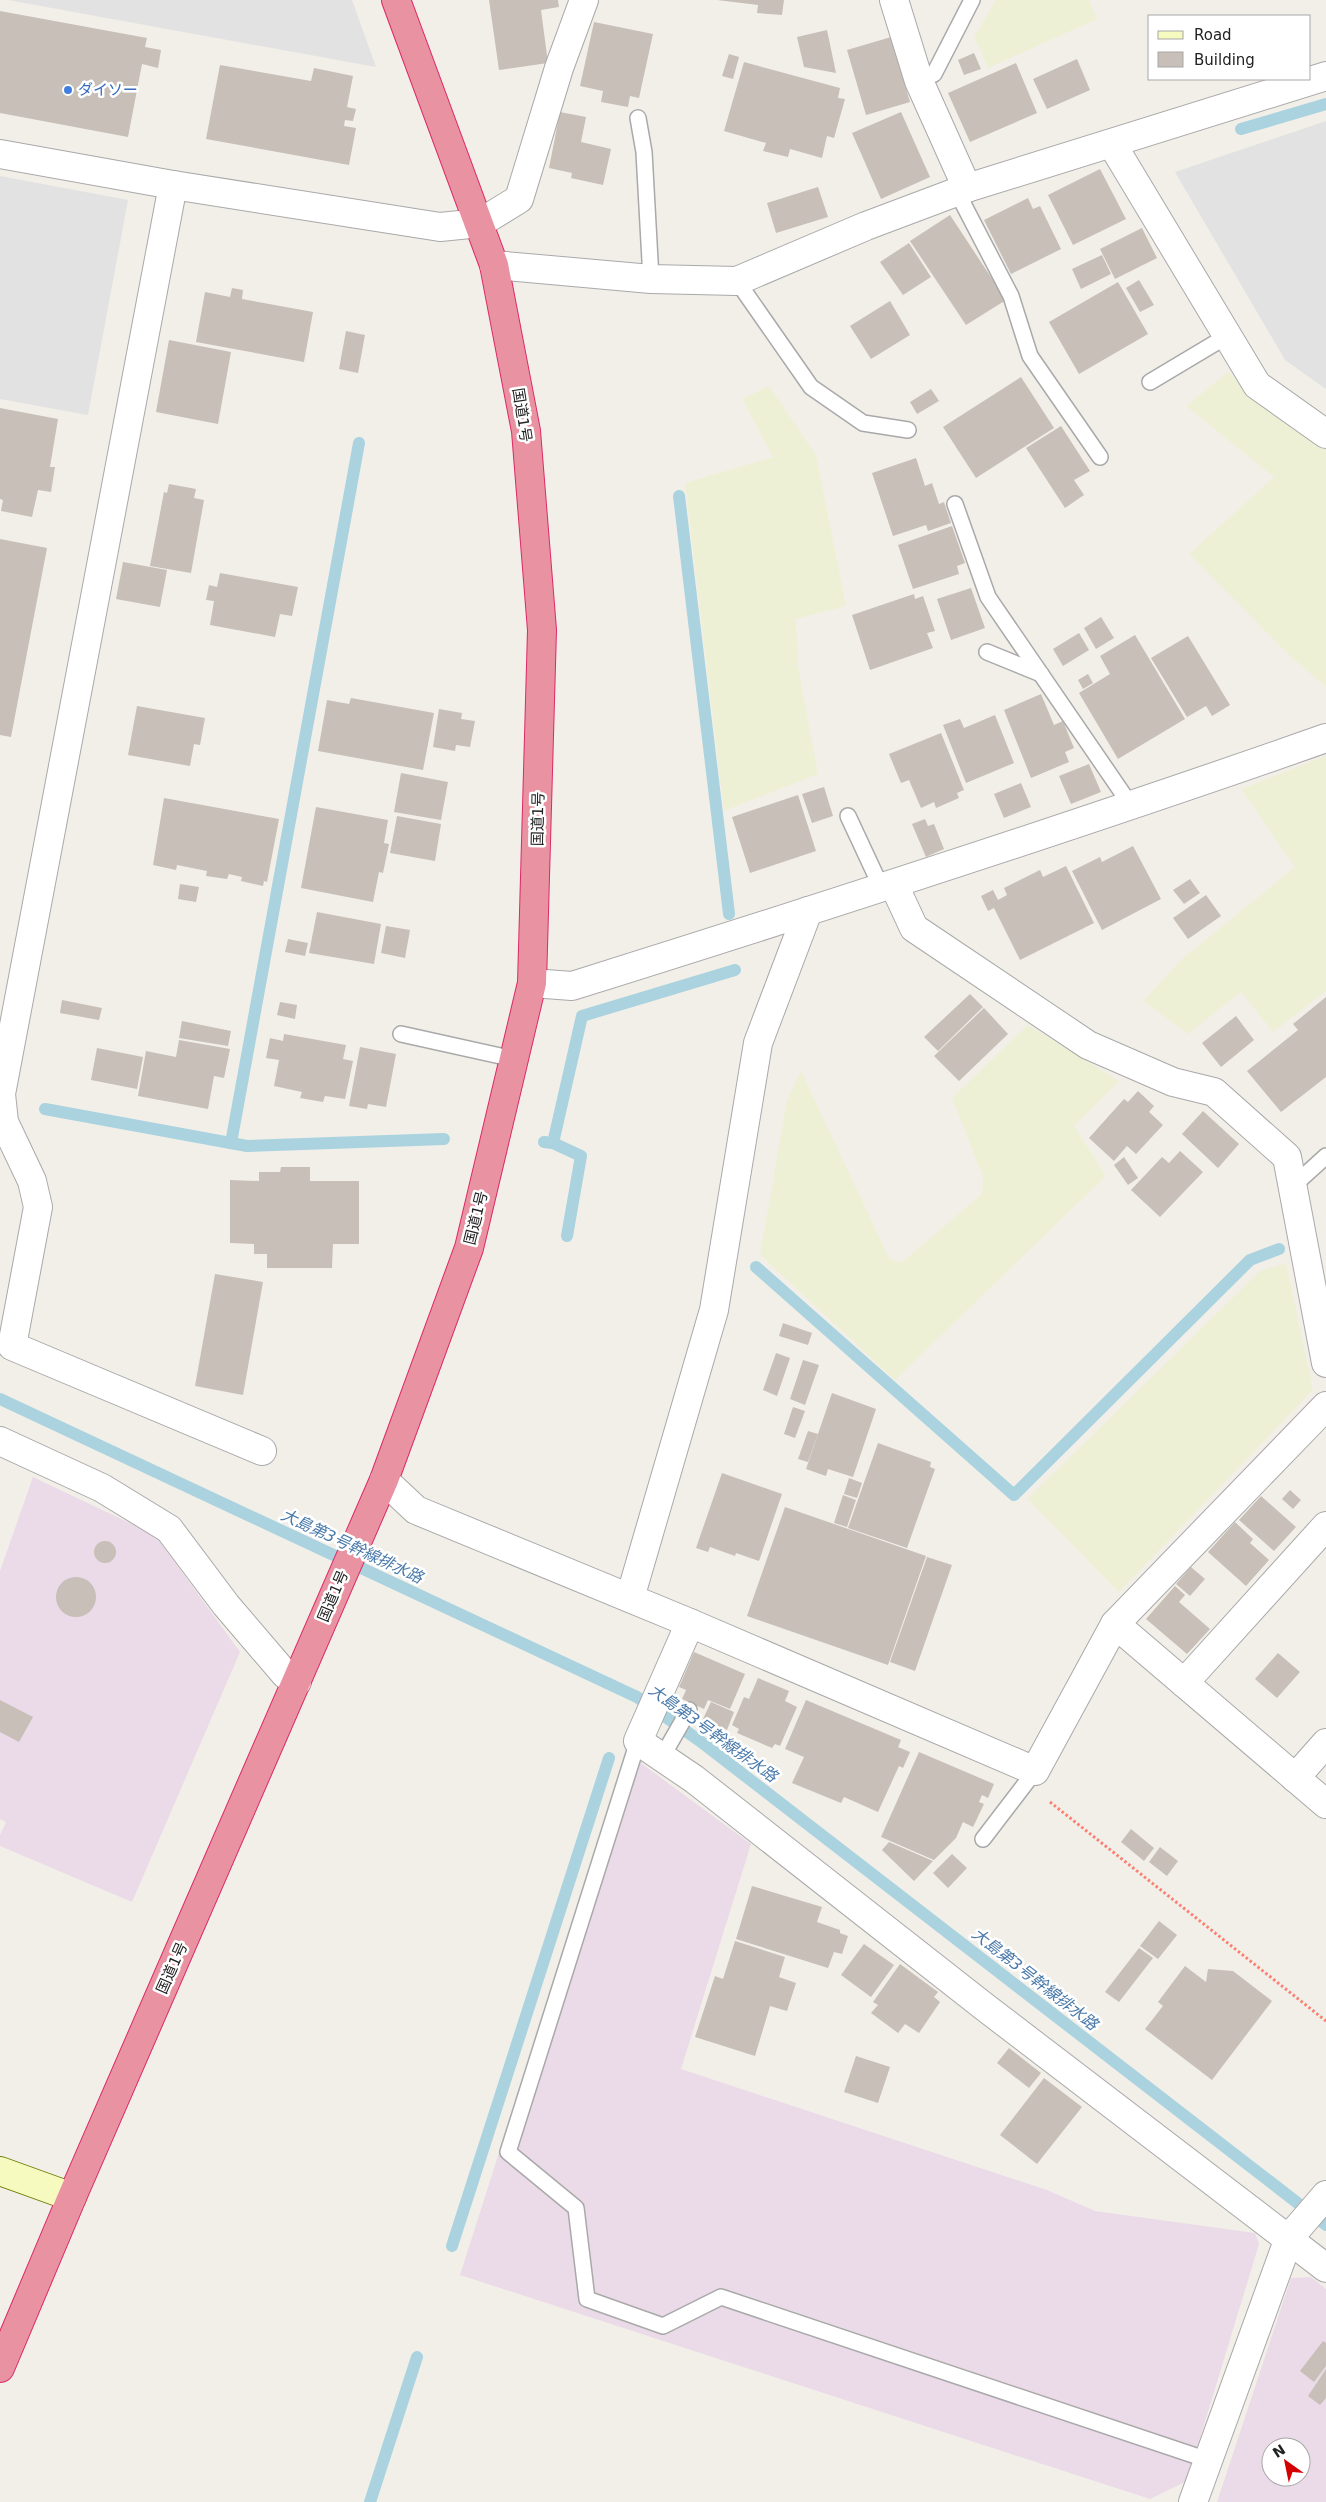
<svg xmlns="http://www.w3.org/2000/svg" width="1326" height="2502" font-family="'DejaVu Sans','Noto Sans JP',sans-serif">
  <rect width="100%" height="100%" fill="#f2efe9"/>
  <g fill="#ebdbe8" fill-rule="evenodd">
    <path d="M33,1477L155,1535L240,1652L132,1902L0,1846V1835L6,1822L0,1819V1571Z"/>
    <path d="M625,1758L638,1761L751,1844L681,2069L1047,2190L1095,2211L1255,2233L1259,2244L1187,2481L1150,2499L460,2275Z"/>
    <path d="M1311,2277L1326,2289V2502H1217L1291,2278ZM1271,2447H1301V2477H1271Z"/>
  </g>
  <g fill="#eef0d5">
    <path d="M996,0H1089L1097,19L988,68L974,37Z"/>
    <path d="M1228,372L1326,445V687L1290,656L1189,554L1274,477L1186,406Z"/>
    <path d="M769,386L816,455L846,606L796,619L798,666L818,774L724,811L685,483L773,457L742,399Z"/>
    <path d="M1326,756V991L1273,1032L1241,992L1188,1034L1143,1001L1183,958L1295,867L1241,789Z"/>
    <path d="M1028,1025L1119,1081L1074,1126L1106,1176L895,1380L760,1255L787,1100L801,1071L889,1258L901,1263L982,1194L983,1177L952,1098Z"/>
    <path d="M1286,1263L1313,1390L1119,1592L1027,1499L1260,1271Z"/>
  </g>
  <g fill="#e2e2e2">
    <path d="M8,0H352L376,67Z"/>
    <path d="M1326,121V389L1285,360L1175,172Z"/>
    <path d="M0,176L128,200L88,415L0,399Z"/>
  </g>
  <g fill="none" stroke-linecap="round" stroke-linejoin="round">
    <g stroke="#aad3df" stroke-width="12">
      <path d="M1241,129L1326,104"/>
      <path d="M679,496L729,914"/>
      <path d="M45,1109L247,1146L444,1139"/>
      <path d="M544,1142L553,1143L581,1156L567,1236"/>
      <path d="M231,1143L359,443"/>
      <path d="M553,1143L582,1016L735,970"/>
      <path d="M756,1267L1014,1495L1250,1260L1279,1249"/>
      <path d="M0,1399L637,1697L700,1741L1326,2225"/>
      <path d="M452,2246L609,1758"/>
      <path d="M370,2502L417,2357"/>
    </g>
  </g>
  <g fill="#c7bfb8">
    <path d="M489,0H558L559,7L541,10L548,63L499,70Z"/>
    <path d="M717,0H784L782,15L757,13L758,5Z"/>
    <path d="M0,11L147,38L145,47L161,50L158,68L142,64L128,137L0,113Z"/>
    <path d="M594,22L653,34L639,98L630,96L628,107L601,102L603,91L580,86Z"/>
    <path d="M827,30L836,73L804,67L797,37Z"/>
    <path d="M891,37L910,102L866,115L847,50Z"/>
    <path d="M974,53L981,69L964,75L958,60Z"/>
    <path d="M729,54L739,57L733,79L722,76Z"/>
    <path d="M1077,59L1090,90L1047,109L1033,79Z"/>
    <path d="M744,62L840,88L838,98L845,99L834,138L827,136L822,158L790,149L788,157L763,151L766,143L724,131Z"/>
    <path d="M1016,63L1037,113L970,142L948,93Z"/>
    <path d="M220,65L311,81L314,68L353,76L347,107L356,109L353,121L345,120L344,126L356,128L349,165L206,139Z"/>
    <path d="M560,112L586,117L581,142L611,149L603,185L571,178L572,173L549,168Z"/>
    <path d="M901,112L930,177L881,199L852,133Z"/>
    <path d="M1100,169L1126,219L1073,245L1048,195Z"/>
    <path d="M818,187L828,217L776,233L767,203Z"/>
    <path d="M1028,198L1033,209L1040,206L1061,249L1011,274L984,220Z"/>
    <path d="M950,215L1006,300L966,325L910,241Z"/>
    <path d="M1142,228L1157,258L1115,279L1100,249Z"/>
    <path d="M909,243L931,277L903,295L880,262Z"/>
    <path d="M1102,255L1111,274L1081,289L1072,269Z"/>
    <path d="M1139,280L1154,305L1140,312L1126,288Z"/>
    <path d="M1118,282L1148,334L1079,374L1049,322Z"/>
    <path d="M232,288L243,290L242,299L313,312L304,362L196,342L205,292L230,297Z"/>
    <path d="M890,301L910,335L871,359L850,326Z"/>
    <path d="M346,331L365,335L358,373L339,369Z"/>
    <path d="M169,340L231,352L218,424L156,412Z"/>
    <path d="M1021,377L1054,428L976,478L943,427Z"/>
    <path d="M931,389L939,401L917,414L910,402Z"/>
    <path d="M0,408L58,419L50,467H55L51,492L38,490L32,517L1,511L3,500L0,499Z"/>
    <path d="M1061,426L1090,471L1074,480L1084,495L1065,508L1026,448Z"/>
    <path d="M916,458L925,486L932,483L939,504L944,502L951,523L928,531L926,525L893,536L872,473Z"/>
    <path d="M169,484L196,489L194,498L204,500L191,573L150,566L164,492L167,493Z"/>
    <path d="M952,526L965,563L957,566L959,574L913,589L898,545Z"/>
    <path d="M0,539L47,548L11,737L0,735Z"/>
    <path d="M123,562L167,570L160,607L116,599Z"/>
    <path d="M220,573L298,587L292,616L280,614L275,637L210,625L214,601L206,600L209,585L217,587Z"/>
    <path d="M971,588L985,628L951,640L937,599Z"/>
    <path d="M914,594L915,599L923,596L935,631L927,633L933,648L870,670L852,615Z"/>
    <path d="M1101,617L1114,638L1096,649L1084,628Z"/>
    <path d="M1079,633L1089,650L1063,666L1053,649Z"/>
    <path d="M1135,635L1185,719L1118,759L1079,693L1110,674L1100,656Z"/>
    <path d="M1188,636L1230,705L1212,716L1206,706L1187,717L1151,658Z"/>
    <path d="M1088,674L1093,683L1083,689L1078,680Z"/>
    <path d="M1041,694L1054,725L1063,721L1074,748L1065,752L1069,762L1031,778L1004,710Z"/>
    <path d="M351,698L434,713L423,770L318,751L327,700L349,704Z"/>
    <path d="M137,706L205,718L200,745L194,744L190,766L128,755Z"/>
    <path d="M439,709L462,713L461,719L475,721L470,747L456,745L455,751L433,747Z"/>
    <path d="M995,715L1014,763L966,783L943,725L960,719L964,728Z"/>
    <path d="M941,733L964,790L957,793L959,798L936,808L934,802L921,808L909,780L901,783L889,754Z"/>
    <path d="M1089,764L1101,792L1071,804L1059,776Z"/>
    <path d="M401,773L448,782L441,820L394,812Z"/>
    <path d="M1021,783L1031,807L1004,818L994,794Z"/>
    <path d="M824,787L833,816L812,823L802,794Z"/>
    <path d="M798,795L816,851L750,873L732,817Z"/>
    <path d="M164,798L279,819L267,882L264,881L263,886L241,881L242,877L229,874L227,879L206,876L207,871L177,865L176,870L153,865Z"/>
    <path d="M316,807L388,820L384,843L389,844L383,873L379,872L373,902L301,888Z"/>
    <path d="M397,816L441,824L435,861L390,853Z"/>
    <path d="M925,819L928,826L934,824L944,849L926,857L912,824Z"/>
    <path d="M1133,846L1161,899L1102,930L1072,871L1100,857L1102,862Z"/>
    <path d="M1066,866L1094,923L1020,960L994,908L988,911L981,896L993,890L998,900L1007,895L1004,888L1040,870L1043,877Z"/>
    <path d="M1190,879L1200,893L1184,904L1173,890Z"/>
    <path d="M180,884L199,887L196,902L178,899Z"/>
    <path d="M1206,895L1221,916L1188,939L1173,918Z"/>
    <path d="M317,912L381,924L374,964L309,953Z"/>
    <path d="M386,926L410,930L405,958L381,953Z"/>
    <path d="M288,939L308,943L305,956L285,952Z"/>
    <path d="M970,994L983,1007L938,1051L924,1037Z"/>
    <path d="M1326,997V1077L1281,1112L1247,1071L1298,1030L1293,1024Z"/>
    <path d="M62,1000L102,1008L99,1020L60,1013Z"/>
    <path d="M280,1002L297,1005L295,1019L277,1015Z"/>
    <path d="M984,1008L1008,1034L959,1081L934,1056Z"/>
    <path d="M1236,1016L1254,1040L1221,1067L1202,1043Z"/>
    <path d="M182,1021L231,1031L228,1046L179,1038Z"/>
    <path d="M284,1034L346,1045L343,1059L353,1061L345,1099L325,1096L323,1102L300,1098L302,1092L274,1086L279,1060L266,1058L270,1038L283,1041Z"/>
    <path d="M179,1040L230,1049L224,1078L214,1076L208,1109L138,1096L146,1051L176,1057Z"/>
    <path d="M360,1047L396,1054L386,1107L368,1104L367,1109L349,1106Z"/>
    <path d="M97,1048L143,1057L137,1089L91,1080Z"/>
    <path d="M1138,1091L1154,1106L1149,1112L1163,1125L1136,1154L1127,1146L1114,1161L1089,1138L1124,1099L1128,1102Z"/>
    <path d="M1203,1111L1239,1144L1218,1168L1182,1134Z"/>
    <path d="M1180,1151L1203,1172L1160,1217L1131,1190L1162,1157L1169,1163Z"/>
    <path d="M1124,1157L1138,1178L1128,1185L1114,1165Z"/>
    <path d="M281,1167H310V1181H359V1244H333L332,1268H267V1254H254V1244L230,1243V1180L259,1181V1172H280Z"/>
    <path d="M215,1274L263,1282L243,1395L195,1386Z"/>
    <path d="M783,1323L812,1333L808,1345L779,1336Z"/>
    <path d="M776,1353L790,1358L777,1396L763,1390Z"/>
    <path d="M803,1360L819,1365L805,1405L790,1399Z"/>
    <path d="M832,1393L876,1409L853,1477L828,1469L826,1476L806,1469Z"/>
    <path d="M793,1407L805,1411L795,1438L784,1434Z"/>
    <path d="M808,1431L818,1434L808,1462L798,1459Z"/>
    <path d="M878,1443L931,1462L930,1467L935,1469L907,1548L848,1528Z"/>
    <path d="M722,1473L782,1494L759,1561L736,1553L735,1556L710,1547L708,1552L696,1548Z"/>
    <path d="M849,1478L862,1483L857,1498L844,1494Z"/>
    <path d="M1290,1490L1301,1500L1293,1509L1282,1499Z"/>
    <path d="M843,1495L856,1500L847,1527L834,1523Z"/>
    <path d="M1261,1496L1296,1527L1274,1551L1239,1520Z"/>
    <path d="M785,1507L926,1556L888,1665L747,1616Z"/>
    <path d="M1235,1522L1253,1539L1250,1543L1269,1560L1246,1586L1208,1552Z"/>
    <circle cx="105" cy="1552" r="11"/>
    <path d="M927,1557L952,1565L915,1671L890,1662Z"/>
    <path d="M1191,1567L1205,1579L1190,1596L1176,1584Z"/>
    <circle cx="76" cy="1597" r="20"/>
    <path d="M1175,1586L1185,1595L1179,1602L1210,1629L1187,1654L1146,1619Z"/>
    <path d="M694,1652L745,1674L730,1709L708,1700L704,1709L682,1699L686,1690L679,1687Z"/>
    <path d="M1278,1653L1300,1672L1277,1698L1255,1679Z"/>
    <path d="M758,1678L789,1691L785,1701L797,1707L780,1746L775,1744L772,1748L737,1733L739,1729L732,1725L744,1697L749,1699Z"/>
    <path d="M0,1700L33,1717L19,1742L0,1732Z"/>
    <path d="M806,1700L901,1740L898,1747L910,1752L903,1768L899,1766L878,1812L844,1797L841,1803L792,1783L804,1757L785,1749Z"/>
    <path d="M711,1702L734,1712L727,1730L703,1719Z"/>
    <path d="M919,1752L994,1784L988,1798L982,1795L979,1802L984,1804L973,1827L963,1822L956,1838L934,1860L881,1837Z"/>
    <path d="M1131,1829L1154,1848L1144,1861L1121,1842Z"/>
    <path d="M889,1842L933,1861L914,1881L882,1850Z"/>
    <path d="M1160,1847L1178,1861L1167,1876L1149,1862Z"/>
    <path d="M952,1854L967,1868L948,1888L933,1873Z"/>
    <path d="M752,1886L822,1907L817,1922L840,1930V1933L848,1936L842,1954L834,1952L828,1968L736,1939Z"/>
    <path d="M1159,1921L1177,1935L1158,1959L1140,1946Z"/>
    <path d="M735,1941L785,1957L779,1977L796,1983L787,2011L770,2006L755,2056L695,2037L715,1976L723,1979Z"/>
    <path d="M864,1944L894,1965L871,1997L841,1975Z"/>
    <path d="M1139,1948L1153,1958L1119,2002L1105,1992Z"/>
    <path d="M900,1964L938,1992L934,1997L940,2002L919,2033L905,2024L898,2033L871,2013L878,2005L873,2002Z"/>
    <path d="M1185,1966L1206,1982L1208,1969L1233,1971L1272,2001L1212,2080L1145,2029L1163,2006L1158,2002Z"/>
    <path d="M1009,2048L1041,2073L1029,2088L997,2063Z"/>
    <path d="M856,2056L890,2067L878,2103L844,2092Z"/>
    <path d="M1044,2078L1082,2107L1037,2164L1000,2135Z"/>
    <path d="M1323,2341L1326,2343V2366L1314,2382L1300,2371Z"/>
    <path d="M1326,2369V2398L1320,2405L1308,2396Z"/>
  </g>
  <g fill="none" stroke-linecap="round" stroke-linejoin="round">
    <g stroke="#a9a9a9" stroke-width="18">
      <g id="lane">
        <path d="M919,81L934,74L972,0"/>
        <path d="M638,118L644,152L651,279"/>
        <path d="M957,192L1011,296L1030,356L1100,457"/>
        <path d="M737,281L811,387L863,423L908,430"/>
        <path d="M1150,382L1227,336"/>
        <path d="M955,504L988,597L1132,807"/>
        <path d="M987,652L1041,674"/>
        <path d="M848,816L882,889"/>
        <path d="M401,1034L514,1059"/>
        <path d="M1293,1186L1326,1156"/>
        <path d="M638,1741L508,2152L576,2208L587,2299L663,2326L721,2297L1208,2460"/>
        <path d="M662,1757L689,1710"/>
        <path d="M983,1839L1035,1771"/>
      </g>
    </g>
    <g stroke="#a9a9a9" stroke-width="30">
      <g id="street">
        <path d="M894,0L919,81L967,188"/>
        <path d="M1112,144L1257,385L1326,434"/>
        <path d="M0,154L173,185L440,227L480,223L519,199L559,68L584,0"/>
        <path d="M173,185L1,1094L4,1122L32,1181L38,1207L12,1346L262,1451"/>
        <path d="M494,265L651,279L737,281L866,226L967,188L1326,76"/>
        <path d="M894,885L914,928L1088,1045L1173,1082L1214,1092L1287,1157L1326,1363"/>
        <path d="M532,983L572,986C824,907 1076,826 1326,738"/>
        <path d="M1326,1406L1115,1624L1326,1804"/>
        <path d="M0,1441L102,1488L169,1529L226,1605L285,1674L297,1682"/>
        <path d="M384,1480L416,1510L690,1623L1035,1771L1115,1624"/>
        <path d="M630,1598L714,1310L758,1043L808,911"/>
        <path d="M690,1623L638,1741L694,1779L986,2008L1326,2268"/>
        <path d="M1184,1683L1326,1526"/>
        <path d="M1295,1778L1326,1743"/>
        <path d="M1193,2502L1289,2238L1326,2195"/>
      </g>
    </g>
    <g stroke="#707d05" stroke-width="30">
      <path id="secondary" d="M0,2171L72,2197"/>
    </g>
    <g stroke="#dc2a67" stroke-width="30">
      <path id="highway" d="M0,2368L72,2197L384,1480L469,1248L532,983L542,630L526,431L494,265L396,0"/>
    </g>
    <path stroke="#fa8072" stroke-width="3" stroke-dasharray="2.5 2.5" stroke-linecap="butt" d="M1050,1802L1326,2021"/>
    <use href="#lane" stroke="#fff" stroke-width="15"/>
    <use href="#street" stroke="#fff" stroke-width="28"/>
    <use href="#secondary" stroke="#f7fabf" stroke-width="28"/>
    <use href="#highway" stroke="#e892a2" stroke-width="28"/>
  </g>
  <circle fill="#3f7fe0" stroke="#fff" stroke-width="2" cx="68" cy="90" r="5"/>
  <g text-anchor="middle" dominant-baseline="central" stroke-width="5" stroke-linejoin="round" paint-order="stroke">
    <g font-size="15" fill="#366cbe" stroke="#fff" text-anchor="start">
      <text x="78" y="90">ダイソー</text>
    </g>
    <g font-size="15" fill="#222" stroke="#fff">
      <text transform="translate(522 415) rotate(81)">国道1号</text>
      <text transform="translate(538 819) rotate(-89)">国道1号</text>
      <text transform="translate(476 1218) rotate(-76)">国道1号</text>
      <text transform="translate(333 1596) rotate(-67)">国道1号</text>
      <text transform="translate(172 1968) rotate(-66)">国道1号</text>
    </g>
    <g font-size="16" font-style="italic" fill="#4a7aab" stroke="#fff">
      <text transform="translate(352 1546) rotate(25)">大島第3号幹線排水路</text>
      <text transform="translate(713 1733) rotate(36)">大島第3号幹線排水路</text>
      <text transform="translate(1035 1979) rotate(38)">大島第3号幹線排水路</text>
    </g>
  </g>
  <rect x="1148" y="15" width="162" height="65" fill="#ffffff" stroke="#a7a7a7"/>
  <rect x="1158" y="31" width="25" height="8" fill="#f7fabf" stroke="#a7a7a7"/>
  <text x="1194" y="40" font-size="15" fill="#222222">Road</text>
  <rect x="1158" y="52" width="25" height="15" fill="#c7bfb8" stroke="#a7a7a7"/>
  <text x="1194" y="65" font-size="15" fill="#222222">Building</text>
  <g transform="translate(1286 2462) rotate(327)"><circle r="24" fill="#ffffff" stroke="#a7a7a7"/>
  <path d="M0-4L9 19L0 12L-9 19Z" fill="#d40000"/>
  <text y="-8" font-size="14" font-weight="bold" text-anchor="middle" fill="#222222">N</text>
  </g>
</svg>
